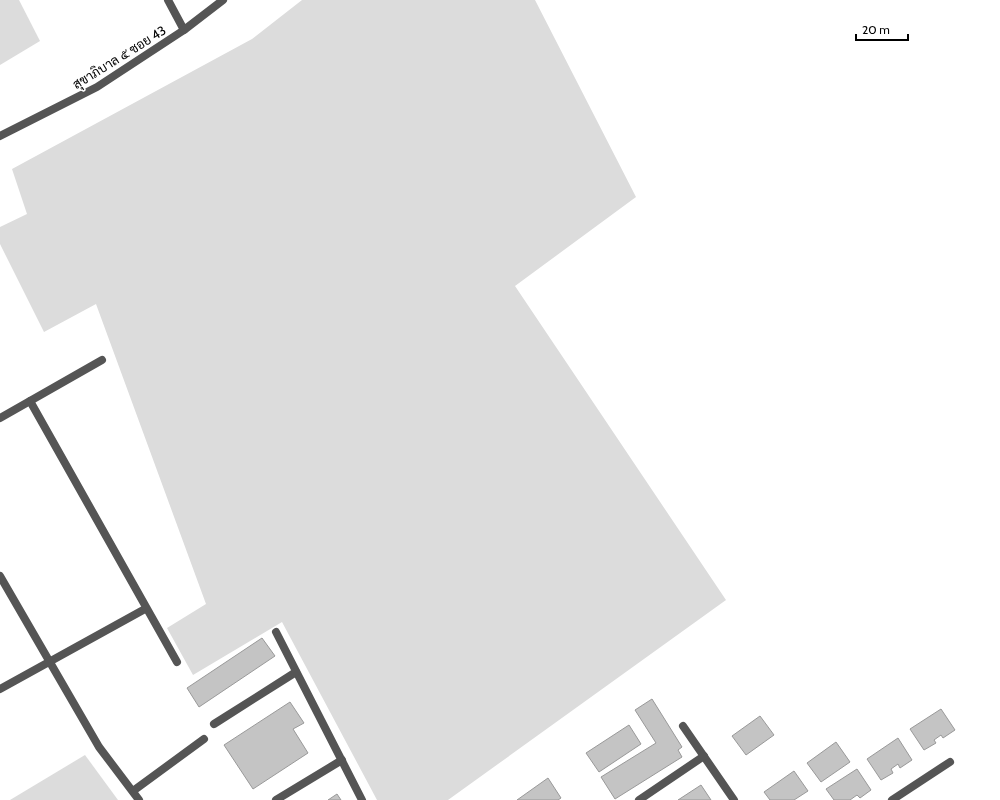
<svg xmlns="http://www.w3.org/2000/svg" width="1000" height="800" font-family="Cabin,Sarabun,sans-serif">
  <rect width="100%" height="100%" fill="#fff"/>
  <g fill="#dcdcdc">
    <path d="M0,0H19L40,41L0,65Z"/>
    <path d="M302,0H535L636,197L515,286L726,600L448,800H377L282,622L193,675L167,628L206,604L96,304L44,332L0,244V227L27,214L12,169L252,39Z"/>
    <path d="M85,755L118,800H10Z"/>
  </g>
  <g fill="#c4c4c4" stroke="#999">
    <path d="M262,638L275,656L199,707L187,688Z"/>
    <path d="M652,699L682,747L678,750L682,757L615,799L601,777L656,743L635,710Z"/>
    <path d="M290,702L304,723L293,729L308,753L253,789L224,745Z"/>
    <path d="M941,709L955,730L943,738L941,735L934,740L936,743L924,750L910,729Z"/>
    <path d="M760,716L774,735L746,755L732,736Z"/>
    <path d="M629,725L641,744L599,772L586,753Z"/>
    <path d="M898,738L912,760L900,768L898,764L891,769L893,773L881,780L867,759Z"/>
    <path d="M836,742L850,762L821,782L807,763Z"/>
    <path d="M857,769L871,790L860,798L857,795L850,800H834L826,789Z"/>
    <path d="M794,771L808,791L794,800H770L764,792Z"/>
    <path d="M548,778L561,798L558,800H517Z"/>
    <path d="M701,785L711,800H678Z"/>
    <path d="M337,794L341,800H328Z"/>
  </g>
  <g fill="none" stroke-linecap="round" stroke-linejoin="round">
    <g stroke="#555" stroke-width="8">
      <path d="M168,0L184,30"/>
      <path d="M0,136L97,87L184,30L223,0"/>
      <path d="M30,401L177,662"/>
      <path d="M0,418L102,360"/>
      <path d="M0,576L99,747L139,800"/>
      <path d="M276,632L362,800"/>
      <path d="M0,689L145,609"/>
      <path d="M214,724L296,672"/>
      <path d="M683,726L734,800"/>
      <path d="M133,791L204,739"/>
      <path d="M276,800L342,760"/>
      <path d="M639,800L704,756"/>
      <path d="M892,800L950,762"/>
    </g>
  </g>
  <g text-anchor="middle" dominant-baseline="central" stroke-width="3" stroke-linejoin="round" paint-order="stroke">
    <g font-size="13" fill="#000" stroke="#fff">
      <text transform="translate(119 57) rotate(-32)">สุขาภิบาล ๕ ซอย 43</text>
    </g>
  </g>
  <path d="M856 34v6h52v-6" fill="none" stroke="#000000" stroke-width="2"/>
  <text x="862" y="34" font-size="12" fill="#000000" stroke="#ffffff" stroke-width="3" paint-order="stroke">20 m</text>
</svg>
